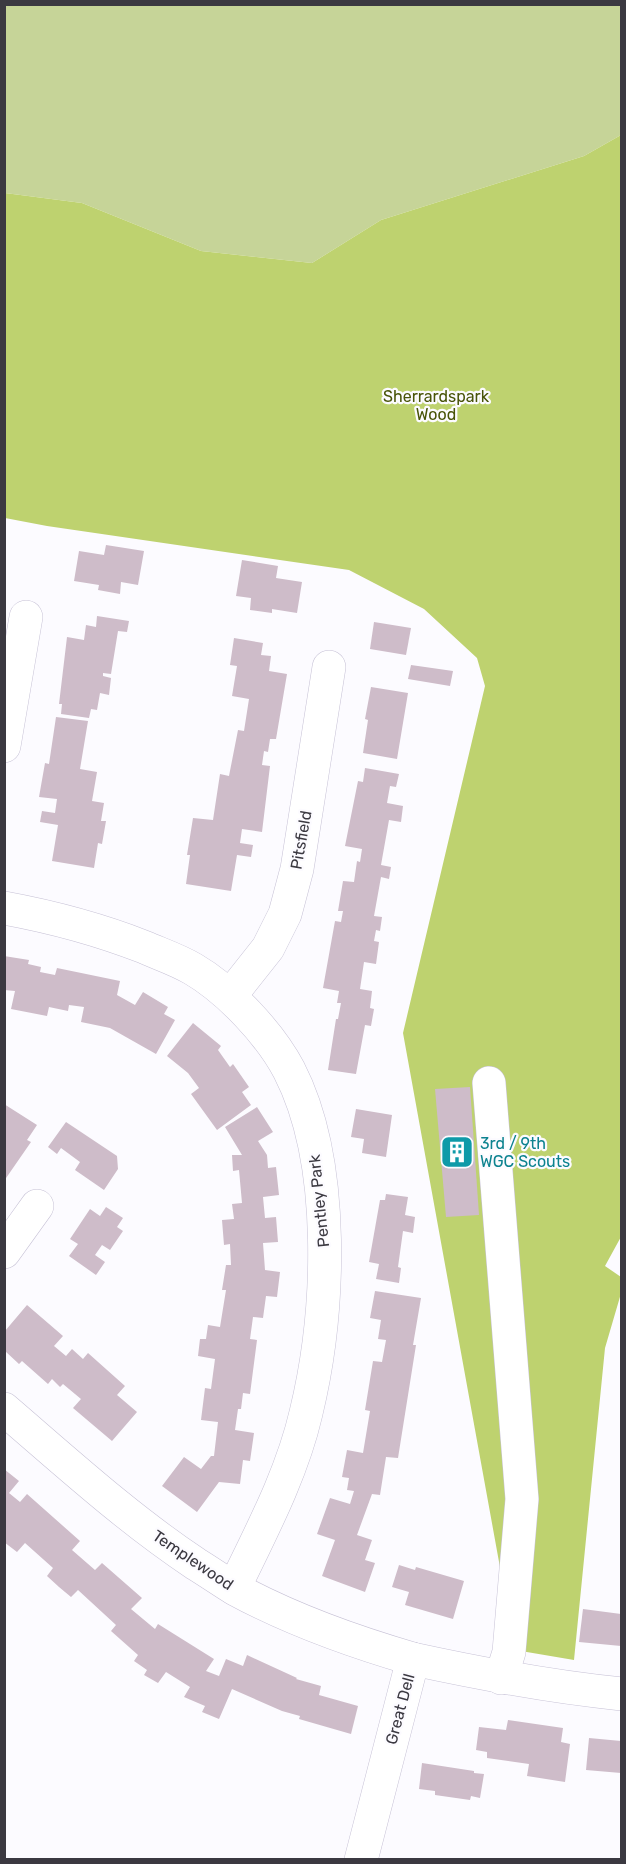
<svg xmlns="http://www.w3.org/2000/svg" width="626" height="1864" font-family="Rubik,sans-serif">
  <rect width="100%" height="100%" fill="#fcfbff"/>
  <path fill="#c6d498" d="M5,5H621V135L584,156L381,220L312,263L201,251L82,203L5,193Z"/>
  <path fill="#bed26f" d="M621,135L622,1235L605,1266L621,1277L622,1290L605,1348L574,1660L515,1650L403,1033L485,686L477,658L424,609L349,570L47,526L5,518V193L82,203L201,251L312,263L381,220L584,156Z"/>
  <g fill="#cebcc9">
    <path d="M106,545L144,551L138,585L121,582L120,594L98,590L99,585L74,581L79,551L104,555Z"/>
    <path d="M242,560L278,566L276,578L302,582L297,613L272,609V613L250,610L251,598L236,596Z"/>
    <path d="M97,616L129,621L127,632L118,631L111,674L103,673V676L111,678L109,695L100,693L97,710L91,709L89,718L61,714L62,704H59L67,637L84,640L86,625L96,627Z"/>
    <path d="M374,622L411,628L406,655L370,649Z"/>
    <path d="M234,638L263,643L261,655L271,656L269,671L287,674L276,739H270L268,752L264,751L262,765L270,766L262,832L242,829L240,843L253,845L251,857L237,855L231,891L186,884L190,855H187L193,818L213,820L220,774L229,776L238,730L244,731L249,699L232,696L237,666L230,665Z"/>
    <path d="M411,665L453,671L450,686L408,679Z"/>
    <path d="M371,687L408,693L397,759L363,753L368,720L365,719Z"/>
    <path d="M56,717L88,721L80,769L97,772L92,801L104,803L101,821H106L102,844L98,843L94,868L52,861L58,825L40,822L42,811L55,813L57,799L39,797L45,763L49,764Z"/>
    <path d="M365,768L399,774L396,787L390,786L387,803L403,806L401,822L389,820L381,865L391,867L389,879L381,877L374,916L382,917L380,931L376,930L374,941L379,942L376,964L364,962L360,989L372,991L370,1008L374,1009L371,1026L365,1025L356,1074L328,1070L336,1019H338L341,1003H337L339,991L323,988L335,921L341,922L343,911H338L343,881L354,882L357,861L360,862L362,849L345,846L358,781L363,782Z"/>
    <path d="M4,956L29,960L28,964L41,967L40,972L55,975L57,968L120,981L117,995L135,1005L143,992L168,1007L164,1014L175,1020L156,1054L110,1028L81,1022L84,1007L69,1005L68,1011L49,1007L47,1016L11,1009L15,991L4,990Z"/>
    <path d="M193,1023L221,1046L218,1050L230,1067L233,1064L249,1087L242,1092L251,1105L217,1130L191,1094L199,1088L188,1073L167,1056Z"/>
    <path d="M470,1087L479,1215L446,1217L435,1089Z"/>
    <path d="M4,1104L37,1125L27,1140L31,1142L4,1181Z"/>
    <path d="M257,1107L273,1132L258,1141L267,1155L268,1168L276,1167L279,1195L263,1197L265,1218L276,1217L278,1242L263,1243L265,1270L280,1272L277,1297L266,1296L263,1318L253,1317L250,1339L257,1340L250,1394L243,1393L241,1409H238L235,1430L254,1433L250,1461L243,1460L240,1484L219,1482L197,1512L162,1486L184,1457L201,1469L211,1456H214L218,1422L201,1420L205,1388L211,1389L215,1359L198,1356L200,1339H206L208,1325L220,1327L226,1290H222L226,1265H231L230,1244L224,1245L222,1220L234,1219L232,1204L242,1203L239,1170L233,1171L232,1155H242L225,1127Z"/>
    <path d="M356,1109L392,1115L386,1157L362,1153L364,1139L351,1137Z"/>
    <path d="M66,1122L117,1156L118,1169L104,1190L75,1170L80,1162L61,1148L57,1154L48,1147Z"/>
    <path d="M386,1194L408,1197L405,1215L415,1217L413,1233L403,1231L398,1267L401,1268L399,1283L376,1279L379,1264L369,1262L380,1200H385Z"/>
    <path d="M106,1207L123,1218L117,1227L123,1231L110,1250L102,1245L95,1255L105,1262L96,1275L69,1256L78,1244L70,1239L90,1209L100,1216Z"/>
    <path d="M375,1291L421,1298L413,1345H416L398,1458L386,1457L380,1495L372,1494L357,1535L372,1540L365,1560L375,1563L365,1592L322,1576L335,1540L317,1534L330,1498L350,1504L354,1491L347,1490L349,1478L342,1477L347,1450L363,1453L370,1411L365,1410L373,1361L382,1362L386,1340L378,1339L381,1320L370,1318Z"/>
    <path d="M27,1305L63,1336L54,1346L66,1356L72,1349L83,1359L88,1353L125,1386L117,1395L137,1412L112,1441L73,1408L81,1399L63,1384L60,1387L52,1379L48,1384L22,1361L19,1364L5,1351V1331Z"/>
    <path d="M4,1469L19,1481L9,1493L20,1502L27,1494L80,1541L72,1550L95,1570L102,1563L142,1598L131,1609L155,1629L158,1624L214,1659L206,1671L219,1676L226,1659L243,1666L247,1655L297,1678L296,1679L321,1686L319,1695L358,1706L351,1734L299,1719L300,1716L282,1711L232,1689L219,1719L202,1712L205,1706L184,1697L190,1687L166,1672L158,1683L144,1675L147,1670L134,1661L138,1655L111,1631L116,1625L78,1590L71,1597L59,1587L47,1576L53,1568L25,1543L17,1552L4,1542Z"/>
    <path d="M399,1565L415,1570L416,1567L464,1581L453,1619L405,1605L409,1592L392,1587Z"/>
    <path d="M583,1609L621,1614V1646L579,1642Z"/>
    <path d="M508,1720L563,1728L561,1742L570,1744L565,1782L527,1776L529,1764L487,1758V1752L476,1750L479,1727L506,1730Z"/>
    <path d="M589,1738L621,1741V1773L586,1770Z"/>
    <path d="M422,1763L474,1771V1773L484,1774L480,1798L471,1796L470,1800L435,1795V1791L419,1789Z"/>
  </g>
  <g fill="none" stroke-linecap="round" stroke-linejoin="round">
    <g stroke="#c7c2d6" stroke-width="34">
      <g id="minor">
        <path d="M4,746L26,617"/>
        <path d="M4,908C53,917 98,929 144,947C160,954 178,960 193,969C229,990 270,1034 289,1070C337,1163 330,1314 306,1413C292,1474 261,1532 234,1588"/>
        <path d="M230,996L268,948L285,914L297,869L329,667"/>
        <path d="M489,1083L522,1499L509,1652L501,1678"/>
        <path d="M4,1252L37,1206"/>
        <path d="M4,1409C67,1463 127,1518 196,1564C209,1572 222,1581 235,1589C292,1620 351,1641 413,1659"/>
        <path d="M361,1860L413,1659C482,1674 551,1687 622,1694"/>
      </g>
    </g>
    <use href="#minor" stroke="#fff" stroke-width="33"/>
  </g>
  <defs>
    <g id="building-square" transform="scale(1.725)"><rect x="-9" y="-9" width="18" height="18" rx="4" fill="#0f9aa8" stroke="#fcfbff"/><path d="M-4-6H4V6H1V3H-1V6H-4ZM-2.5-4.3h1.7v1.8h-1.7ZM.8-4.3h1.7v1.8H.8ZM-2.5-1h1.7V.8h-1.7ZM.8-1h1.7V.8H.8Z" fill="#fff"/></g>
  </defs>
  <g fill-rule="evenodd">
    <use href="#building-square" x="457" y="1152"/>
  </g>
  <g text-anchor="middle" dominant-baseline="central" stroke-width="4.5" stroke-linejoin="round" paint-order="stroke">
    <g font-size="16" fill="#485408" stroke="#fcfbff">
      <text x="436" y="396">Sherrardspark<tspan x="436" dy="18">Wood</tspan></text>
    </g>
    <g font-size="16" fill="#3b3941" stroke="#fcfbff">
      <text transform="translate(301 840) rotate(-80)">Pitsfield</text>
      <text transform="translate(319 1201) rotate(-96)">Pentley Park</text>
      <text transform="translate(193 1560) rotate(34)">Templewood</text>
      <text transform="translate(400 1709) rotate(-75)">Great Dell</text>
    </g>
    <g font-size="16" fill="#0d838f" stroke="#fcfbff" text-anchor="start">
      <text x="480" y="1143">3rd / 9th<tspan x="480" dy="18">WGC Scouts</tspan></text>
    </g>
  </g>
  <rect width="626" height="1864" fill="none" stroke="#3b3941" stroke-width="12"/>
</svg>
